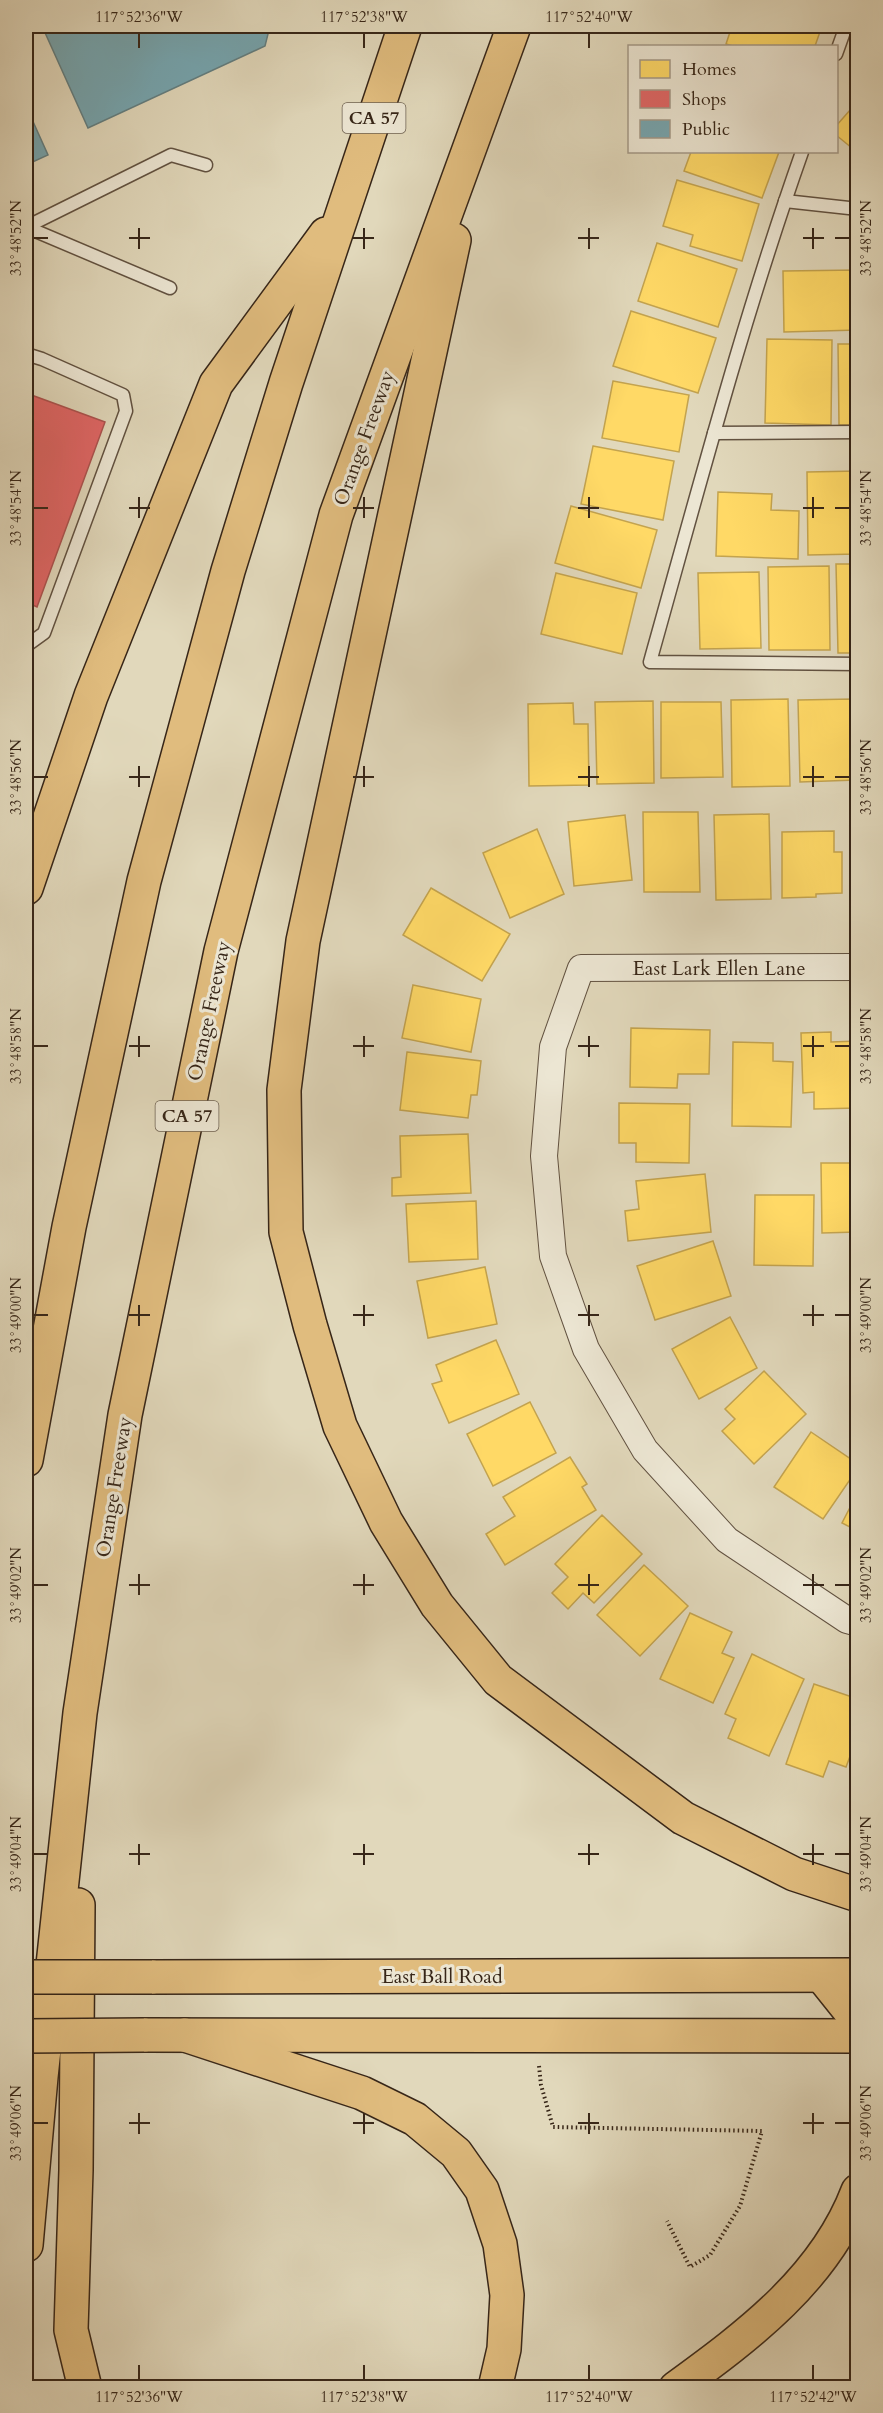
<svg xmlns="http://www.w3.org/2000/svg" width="883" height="2413" font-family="Cardo,serif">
  <rect width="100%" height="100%" fill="#e1d8bb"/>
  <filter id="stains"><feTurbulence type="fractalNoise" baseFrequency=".00333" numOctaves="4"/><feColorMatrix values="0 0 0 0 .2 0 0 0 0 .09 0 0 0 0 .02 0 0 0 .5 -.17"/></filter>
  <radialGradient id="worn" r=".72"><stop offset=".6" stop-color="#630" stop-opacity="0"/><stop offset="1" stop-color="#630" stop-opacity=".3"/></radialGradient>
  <g fill="#ffd966" stroke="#c3a34f" stroke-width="1.5">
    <path d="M732,26H822L815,46H733L726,44Z"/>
    <path d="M858,101V153L836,135V126Z"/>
    <path d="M691,152H779L762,198L684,171Z"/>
    <path d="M677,180L759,204L742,261L690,246L693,235L663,226Z"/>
    <path d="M657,243L737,269L718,327L638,301Z"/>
    <path d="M858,270V330L784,332L783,271Z"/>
    <path d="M631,311L716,338L698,393L613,366Z"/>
    <path d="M767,339L832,340L831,425L765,423Z"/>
    <path d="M838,344H858V425H839Z"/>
    <path d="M613,381L689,395L679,452L602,438Z"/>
    <path d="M593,446L674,461L663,520L581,504Z"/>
    <path d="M858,471V554L808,555L807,472Z"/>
    <path d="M718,492L772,494L771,510L799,511L798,559L716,556Z"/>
    <path d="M571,506L657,530L641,588L555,563Z"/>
    <path d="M836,564H858V653H838Z"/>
    <path d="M829,566L830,650H769L768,567Z"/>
    <path d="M759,572L761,648L700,649L698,573Z"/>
    <path d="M556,573L637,593L622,654L541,634Z"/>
    <path d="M788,699L790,786L732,787L731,700Z"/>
    <path d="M854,699L856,780L800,782L798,700Z"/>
    <path d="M653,701L654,783L597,784L595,702Z"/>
    <path d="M661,702H721L723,777L661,778Z"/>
    <path d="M573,703L574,724H588L589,785L529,786L528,704Z"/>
    <path d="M643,812H698L700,892H644Z"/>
    <path d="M769,814L771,899L716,900L714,815Z"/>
    <path d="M625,815L632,880L574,886L568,822Z"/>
    <path d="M854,824H858V897H856Z"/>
    <path d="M537,829L564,894L510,918L483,853Z"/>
    <path d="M834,831V852H842V893L816,894V897L782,898V832Z"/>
    <path d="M431,888L510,934L482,981L403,935Z"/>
    <path d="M413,985L481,999L471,1052L402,1038Z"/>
    <path d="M631,1028L710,1030L709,1074H678L677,1088L630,1087Z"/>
    <path d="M831,1032V1042L858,1041V1108L814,1109V1092L803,1093L801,1033Z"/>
    <path d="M733,1042L773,1043V1061L793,1062L791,1127L732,1126Z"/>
    <path d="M407,1052L481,1061L477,1095H471L468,1118L400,1110Z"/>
    <path d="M619,1103L690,1104L689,1163L636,1162V1143H619Z"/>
    <path d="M468,1134L471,1193L392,1196V1178L401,1177L400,1136Z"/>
    <path d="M821,1163H858V1232L822,1233Z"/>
    <path d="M705,1174L711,1232L628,1241L625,1211L639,1209L636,1181Z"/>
    <path d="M755,1195H814L813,1266L754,1265Z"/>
    <path d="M476,1201L478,1259L409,1262L406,1204Z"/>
    <path d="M713,1241L731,1296L655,1320L637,1266Z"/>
    <path d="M485,1267L497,1324L428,1338L417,1281Z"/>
    <path d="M730,1317L757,1368L699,1399L672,1349Z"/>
    <path d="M496,1340L519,1394L449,1423L432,1384L442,1381L436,1365Z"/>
    <path d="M764,1371L806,1414L754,1464L722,1431L735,1419L725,1409Z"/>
    <path d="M530,1402L556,1453L493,1486L467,1434Z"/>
    <path d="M811,1432L858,1464V1468L823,1519L774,1487Z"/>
    <path d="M570,1457L587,1484L582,1487L596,1510L505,1565L486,1534L515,1516L503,1497Z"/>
    <path d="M858,1492V1531L842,1523Z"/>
    <path d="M602,1515L642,1554L594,1603L583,1593L568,1609L552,1593L568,1577L555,1564Z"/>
    <path d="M644,1565L688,1606L640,1656L597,1615Z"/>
    <path d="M690,1613L732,1632L722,1653L734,1658L713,1703L660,1679Z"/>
    <path d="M752,1654L804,1679L769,1756L728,1738L736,1719L725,1714Z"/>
    <path d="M814,1684L858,1699V1735L846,1767L829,1761L823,1777L786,1764Z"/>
  </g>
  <path fill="#e06666" stroke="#ad534f" stroke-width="1.5" d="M26,393L105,422L37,607L26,602Z"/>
  <g fill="#76a5af" stroke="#637f82" stroke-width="1.5">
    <path d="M42,26H270L265,46L88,128Z"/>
    <path d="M26,106L48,155L26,165Z"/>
  </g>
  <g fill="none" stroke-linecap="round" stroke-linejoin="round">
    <g stroke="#625241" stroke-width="15">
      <g id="service">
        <path d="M836,54L846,26"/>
        <path d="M802,152C743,319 698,491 650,662L858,664"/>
        <path d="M785,201L858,209"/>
        <path d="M26,227L171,155L206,165"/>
        <path d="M26,227L170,288"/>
        <path d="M26,354L42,359L123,395L126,411L44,633L26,646"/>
        <path d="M714,433L858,432"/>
      </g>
    </g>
    <g stroke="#625241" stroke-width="28">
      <path id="minor" d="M858,967L581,968L553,1047L544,1156L553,1256L586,1349L645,1450L727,1540L847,1620L858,1623"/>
    </g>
    <g stroke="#372618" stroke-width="36">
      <g id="primary">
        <path d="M152,1977L858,1975"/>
        <path d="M144,2035L858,2036"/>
      </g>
    </g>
    <g stroke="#372618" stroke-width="36">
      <g id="motorway">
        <path d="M454,240L303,941L284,1090L286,1232L310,1325L340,1426L386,1522L437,1605L498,1680L683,1818L794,1874L858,1895"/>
        <path d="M26,888L91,696L216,384L326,234"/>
        <path d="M26,1460L69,1227L144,881L228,571L286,383L405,26"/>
        <path d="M78,1905L76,2170L71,2330L85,2388"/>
        <path d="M822,1976L858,2021"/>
        <path d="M185,2035L362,2093L415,2119L456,2153L482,2190L500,2244L507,2295L504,2349L495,2388"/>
        <path d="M26,2245L41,2077L80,1713L125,1415L221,951L336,515L514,26"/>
        <path d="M676,2388C749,2335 825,2278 858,2191"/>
      </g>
    </g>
    <path stroke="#372618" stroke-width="4" stroke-dasharray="1.5 3" stroke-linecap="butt" d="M539,2066L541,2085L553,2127L762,2131L740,2206L710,2255L690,2267L667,2221"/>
    <use href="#service" stroke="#ece6d3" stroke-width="12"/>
    <use href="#minor" stroke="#ece6d3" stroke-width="26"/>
    <use href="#primary" stroke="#e0bc7e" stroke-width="33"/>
    <use href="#motorway" stroke="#e0bc7e" stroke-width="33"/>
    <g stroke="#372618" stroke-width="36" stroke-linecap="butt">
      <g id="primary-bridge">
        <path d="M26,1977H152"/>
        <path d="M26,2036L144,2035"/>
      </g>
    </g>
    <use href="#primary-bridge" stroke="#e0bc7e" stroke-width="33"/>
  </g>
  <path fill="none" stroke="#372618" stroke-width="2" d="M139,33V48M364,33V48M589,33V48M139,228V249M364,228V249M589,228V249M813,228V249M33,238H48M129,238H150M353,238H374M578,238H599M803,238H824M835,238H850M139,497V518M364,497V518M589,497V518M813,497V518M33,508H48M129,508H150M353,508H374M578,508H599M803,508H824M835,508H850M139,766V787M364,766V787M589,766V787M813,766V787M33,777H48M129,777H150M353,777H374M578,777H599M803,777H824M835,777H850M139,1036V1057M364,1036V1057M589,1036V1057M813,1036V1057M33,1046H48M129,1046H150M353,1046H374M578,1046H599M803,1046H824M835,1046H850M139,1305V1326M364,1305V1326M589,1305V1326M813,1305V1326M33,1315H48M129,1315H150M353,1315H374M578,1315H599M803,1315H824M835,1315H850M139,1574V1595M364,1574V1595M589,1574V1595M813,1574V1595M33,1585H48M129,1585H150M353,1585H374M578,1585H599M803,1585H824M835,1585H850M139,1844V1865M364,1844V1865M589,1844V1865M813,1844V1865M33,1854H48M129,1854H150M353,1854H374M578,1854H599M803,1854H824M835,1854H850M139,2113V2134M364,2113V2134M589,2113V2134M813,2113V2134M33,2123H48M129,2123H150M353,2123H374M578,2123H599M803,2123H824M835,2123H850M139,2365V2380M364,2365V2380M589,2365V2380M813,2365V2380"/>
  <g text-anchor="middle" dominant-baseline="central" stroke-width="6" stroke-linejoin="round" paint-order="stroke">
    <g fill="#ece6d3" stroke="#6d6050" stroke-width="1.5">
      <rect x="342.5" y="103" width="63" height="30" rx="4.5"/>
      <rect x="155.5" y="1101" width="63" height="30" rx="4.5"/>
    </g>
    <g font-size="18" font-weight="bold" fill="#372618">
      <text x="374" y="118">CA 57</text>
      <text x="187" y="1116">CA 57</text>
    </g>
    <g font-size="20" fill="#372618" stroke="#ece6d3">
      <text transform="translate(364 438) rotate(-70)">Orange Freeway</text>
      <text x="719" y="968">East Lark Ellen Lane</text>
      <text transform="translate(209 1011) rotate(-78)">Orange Freeway</text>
      <text transform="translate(114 1487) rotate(-81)">Orange Freeway</text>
      <text x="442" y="1976">East Ball Road</text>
    </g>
  </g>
  <rect width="883" height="2413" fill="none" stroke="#e1d8bb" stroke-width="66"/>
  <rect x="628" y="45" width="210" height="108" fill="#ece6d3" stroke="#a49988" stroke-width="1.5"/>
  <rect x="640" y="60" width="30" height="18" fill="#ffd966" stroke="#a49988" stroke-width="1.5"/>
  <text x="682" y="75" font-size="18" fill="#372618">Homes</text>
  <rect x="640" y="90" width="30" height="18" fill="#e06666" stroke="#a49988" stroke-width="1.5"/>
  <text x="682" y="105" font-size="18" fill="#372618">Shops</text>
  <rect x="640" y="120" width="30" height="18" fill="#76a5af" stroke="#a49988" stroke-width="1.5"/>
  <text x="682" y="135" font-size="18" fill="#372618">Public</text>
  <rect x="33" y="33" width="817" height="2347" fill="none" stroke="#372618" stroke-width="2"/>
  <g font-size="15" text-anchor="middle" fill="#372618">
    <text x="139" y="22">117°52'36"W</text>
    <text x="364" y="22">117°52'38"W</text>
    <text x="589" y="22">117°52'40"W</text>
    <text transform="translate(866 238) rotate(-90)" y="5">33°48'52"N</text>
    <text transform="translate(16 238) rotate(-90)" y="5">33°48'52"N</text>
    <text transform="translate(866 508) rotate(-90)" y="5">33°48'54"N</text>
    <text transform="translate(16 508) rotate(-90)" y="5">33°48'54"N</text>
    <text transform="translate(866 777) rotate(-90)" y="5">33°48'56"N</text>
    <text transform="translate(16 777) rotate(-90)" y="5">33°48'56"N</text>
    <text transform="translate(16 1046) rotate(-90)" y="5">33°48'58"N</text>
    <text transform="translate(866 1046) rotate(-90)" y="5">33°48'58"N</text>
    <text transform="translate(866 1315) rotate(-90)" y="5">33°49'00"N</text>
    <text transform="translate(16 1315) rotate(-90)" y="5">33°49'00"N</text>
    <text transform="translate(866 1585) rotate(-90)" y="5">33°49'02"N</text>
    <text transform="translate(16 1585) rotate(-90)" y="5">33°49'02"N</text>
    <text transform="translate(866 1854) rotate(-90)" y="5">33°49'04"N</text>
    <text transform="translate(16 1854) rotate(-90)" y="5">33°49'04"N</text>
    <text transform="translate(16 2123) rotate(-90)" y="5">33°49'06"N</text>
    <text transform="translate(866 2123) rotate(-90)" y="5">33°49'06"N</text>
    <text x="139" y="2402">117°52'36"W</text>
    <text x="364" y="2402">117°52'38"W</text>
    <text x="589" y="2402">117°52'40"W</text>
    <text x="813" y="2402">117°52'42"W</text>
  </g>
  <rect width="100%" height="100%" filter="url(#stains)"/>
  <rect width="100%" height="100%" fill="url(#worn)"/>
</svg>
